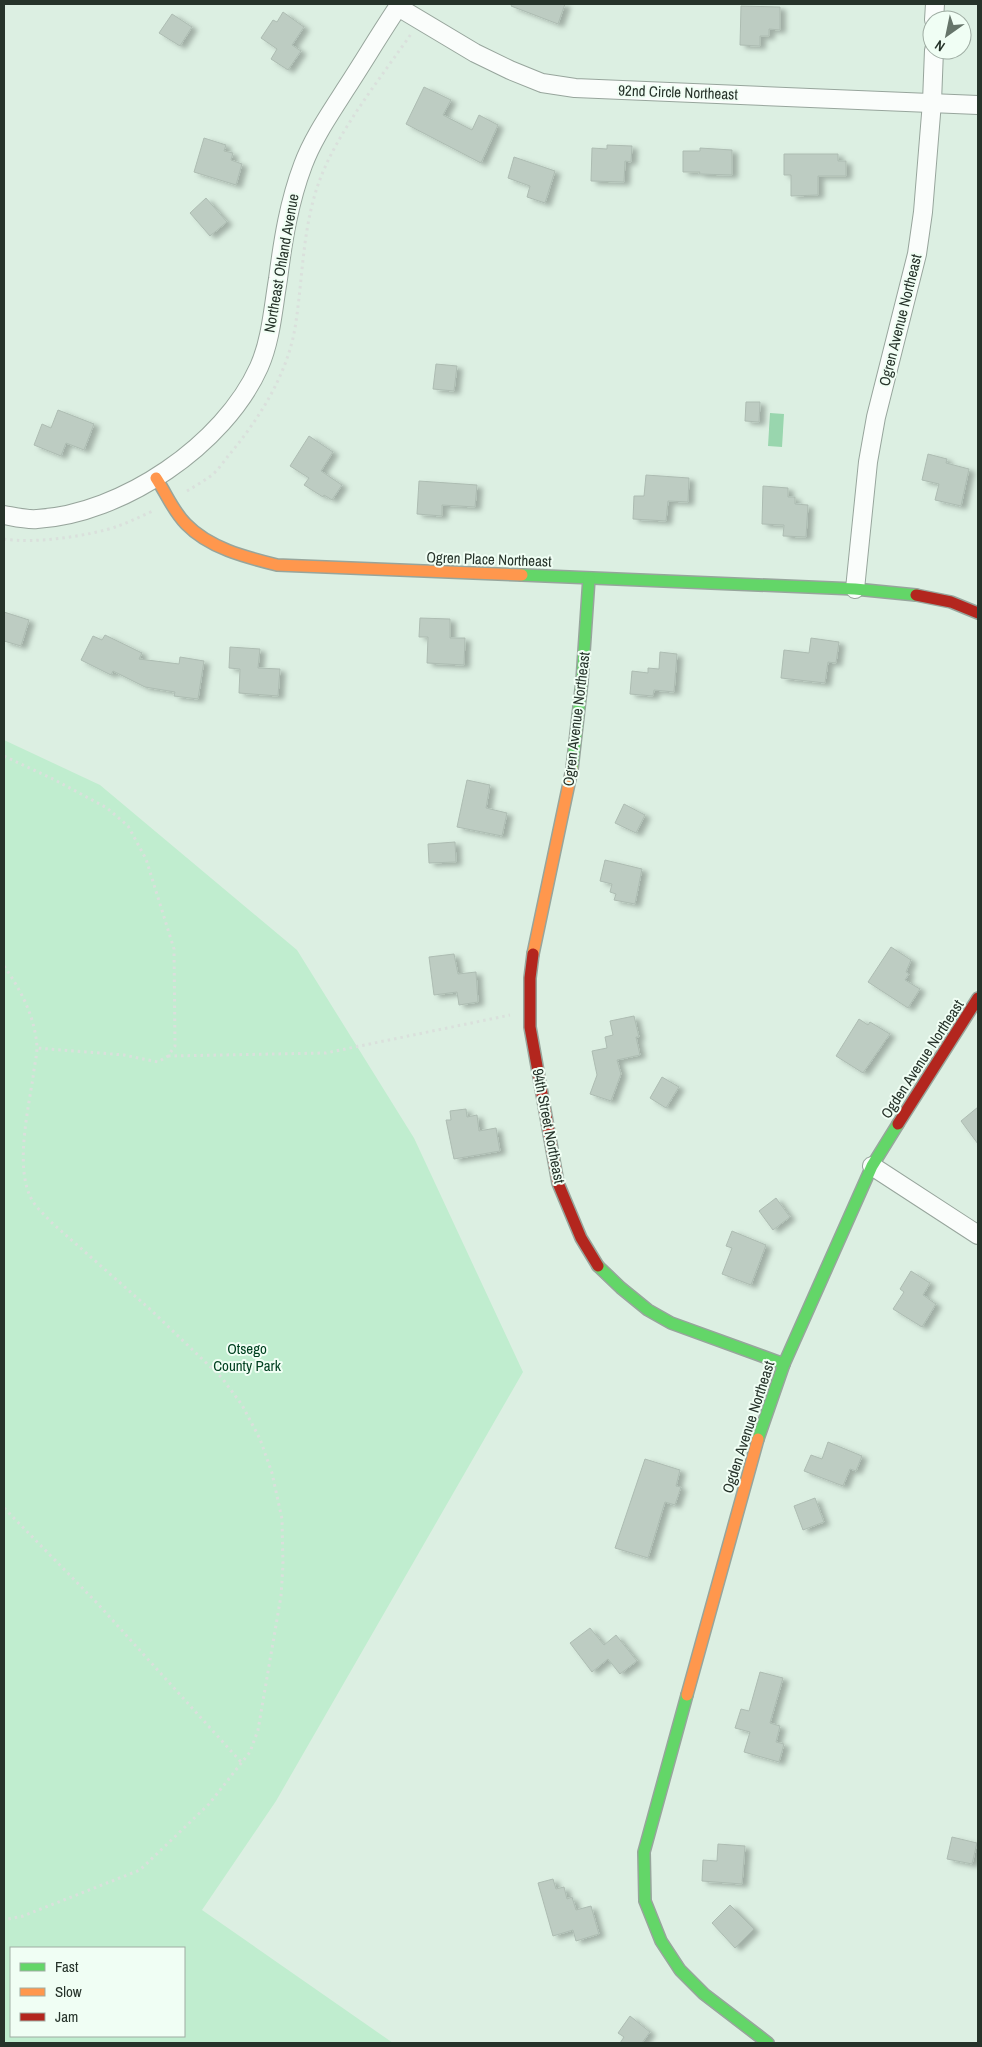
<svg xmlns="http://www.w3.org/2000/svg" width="982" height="2047" font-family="'Archivo Narrow',sans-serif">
  <defs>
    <filter id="shadow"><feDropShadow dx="5.5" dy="3" stdDeviation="2.5" flood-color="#0004"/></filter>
  </defs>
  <rect width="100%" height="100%" fill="#dcefe2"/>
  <path fill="#c0edcf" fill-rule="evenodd" d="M4,740L100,785L297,950L414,1138L523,1372L276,1801L202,1910L393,2043H4ZM11,1948H184V2036H11Z"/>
  <path fill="#99d6ae" d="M770,413L784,414L782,447L768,446Z"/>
  <g fill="#bdccc2" stroke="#adbcb2" filter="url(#shadow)">
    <path d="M512,4H565L558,24L511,6Z"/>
    <path d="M741,6L780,7V30L769,29V36H760V46L740,45Z"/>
    <path d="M283,12L304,27L292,45L301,51L288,70L271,59L277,49L261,38L273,20L277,22Z"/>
    <path d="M172,14L192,27L180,46L159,33Z"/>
    <path d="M424,87L451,100L443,115L472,130L479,115L498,125L481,163L406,124Z"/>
    <path d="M204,138L226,145L224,151L233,153L231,160L242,164L236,185L194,172Z"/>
    <path d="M607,145L632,146L631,162L625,161L624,182L591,181L592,148L607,149Z"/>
    <path d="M700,148L732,150V175L699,174L700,172H683V151H700Z"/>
    <path d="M784,154H838V161H846V176H818V195L791,196V175H784Z"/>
    <path d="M514,157L555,171L545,203L527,197L530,186L508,178Z"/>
    <path d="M206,198L227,222L210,236L190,213Z"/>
    <path d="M436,364L457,366L454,391L433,389Z"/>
    <path d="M746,402H760L759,422L745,421Z"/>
    <path d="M58,410L94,424L84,450L66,443L61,456L34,445L42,424L51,428Z"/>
    <path d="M309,436L333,452L321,471L342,485L332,500L324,495L323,497L304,485L309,478L290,466Z"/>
    <path d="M928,454L947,459L946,463L969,469L961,506L935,500L939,484L922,480Z"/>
    <path d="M646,475L689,478L688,502L668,501L666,521L633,519L634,496H644Z"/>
    <path d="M419,481L477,485L475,507L442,505V516L417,514Z"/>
    <path d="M763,486L788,488V497H795V504L808,505L806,537L783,536L784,525L762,524Z"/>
    <path d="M4,612L29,620L21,646L4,641Z"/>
    <path d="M420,618L450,619V638H465L464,665L427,663L428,637H419Z"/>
    <path d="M105,635L142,653L139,659L179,664L180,657L204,661L198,699L174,696L175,692L145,687L113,671L111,675L81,660L93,636L102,640Z"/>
    <path d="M811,638L839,642L836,663L828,662L825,683L781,678L784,650L809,653Z"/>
    <path d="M230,647L260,649L258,668L280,669L278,696L239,693L240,669L229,668Z"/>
    <path d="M660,652L677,654L674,692L654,690L653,696L630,694L632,671L648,673V668L659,669Z"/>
    <path d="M467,780L490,785L486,808L507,813L502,836L457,827Z"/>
    <path d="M624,804L645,815L636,833L615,823Z"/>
    <path d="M455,842L456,862L429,863L428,844Z"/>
    <path d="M605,860L642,869L635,904L614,900L616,894L610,892L612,884L600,881Z"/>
    <path d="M891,947L911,960L906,972L909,974L905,980L920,989L908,1008L868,982Z"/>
    <path d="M454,954L458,974L476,972L478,1002L459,1005L457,992L434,995L429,957Z"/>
    <path d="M634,1016L639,1037H636L640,1055L617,1060L621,1074L611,1101L590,1094L597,1075L592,1051L607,1048L605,1037L613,1035L610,1021Z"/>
    <path d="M859,1019L868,1025L870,1022L890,1034L863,1073L836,1056Z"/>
    <path d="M662,1077L679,1087L666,1108L650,1098Z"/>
    <path d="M978,1107V1144L961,1121Z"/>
    <path d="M466,1109L467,1117L477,1115L479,1131L496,1128L500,1151L454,1159L446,1120H451L450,1111Z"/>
    <path d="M776,1198L790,1217L773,1230L759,1211Z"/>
    <path d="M732,1231L766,1245L751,1285L722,1274L732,1248L726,1246Z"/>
    <path d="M911,1271L930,1283L923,1295L936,1304L922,1327L893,1309L904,1292L900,1289Z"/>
    <path d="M828,1442L862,1456L856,1471L850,1469L843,1486L804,1471L811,1455L822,1459Z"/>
    <path d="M645,1459L680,1470L676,1486L681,1487L675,1505L665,1502L648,1558L615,1548Z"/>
    <path d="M815,1498L824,1522L803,1530L794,1506Z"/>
    <path d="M590,1628L604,1645L616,1635L637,1661L620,1674L608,1659L592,1672L570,1643Z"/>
    <path d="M760,1672L783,1678L770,1723L780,1726L776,1742L784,1744L779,1762L744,1752L750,1732L735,1728L741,1709L749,1711Z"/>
    <path d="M952,1837L977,1843L972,1864L947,1859Z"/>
    <path d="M718,1844L745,1846L742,1884L702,1881L703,1860L717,1861Z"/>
    <path d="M553,1879L556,1889L564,1887L567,1899L572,1897L576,1910L591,1906L599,1934L576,1941L573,1930L553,1936L538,1883Z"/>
    <path d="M730,1905L754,1929L735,1948L712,1923Z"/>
    <path d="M630,2016L650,2032L642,2043H620L624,2037L618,2033Z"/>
  </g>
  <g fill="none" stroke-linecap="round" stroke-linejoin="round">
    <g stroke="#97a59c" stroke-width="20">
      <g id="street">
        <path d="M398,7L475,53L510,70L542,83L575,88L978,105"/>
        <path d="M934,20L935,4"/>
        <path d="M4,515C15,517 27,520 37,519C122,514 224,445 259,367C271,340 273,309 278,279C283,240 289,202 303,165C313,138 330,114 345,90C364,61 381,32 400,4"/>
        <path d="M855,589L868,462L876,417L917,254L923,212L932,102L934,50"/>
        <path d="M872,1166L978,1235"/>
      </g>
    </g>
    <g stroke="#97a59c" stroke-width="14">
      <g id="fast">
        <path d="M522,575L855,589L916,595"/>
        <path d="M572,769L582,681L589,578"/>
        <path d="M598,1266L621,1288L648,1310L671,1323L784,1364"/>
        <path d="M758,1439L784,1364L872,1166L898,1124"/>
        <path d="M687,1695L644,1852L645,1901L661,1941L680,1970L704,1994L768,2043"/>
      </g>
    </g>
    <g stroke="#97a59c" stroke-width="14">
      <g id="slow">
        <path d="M156,478C166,493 173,511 186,524C209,548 245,557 277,565L522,575"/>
        <path d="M533,954L572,769"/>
        <path d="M687,1695L758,1439"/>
      </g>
    </g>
    <g stroke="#97a59c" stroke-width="14">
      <g id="jam">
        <path d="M916,595L951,602L978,613"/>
        <path d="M533,954L530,978V1027L558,1183L581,1238L598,1266"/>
        <path d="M898,1124L978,998"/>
      </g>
    </g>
    <g stroke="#dae0dc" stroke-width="3" stroke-dasharray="2.5 4" stroke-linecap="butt">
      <path d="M187,491C195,486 204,481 212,475C219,469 224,461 229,455C259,419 287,375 295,328C303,279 302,229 319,182C337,132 380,79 411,34"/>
      <path d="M4,539C32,544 91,536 118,526C130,522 141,516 153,511"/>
      <path d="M4,756L55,780L107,808L128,826L146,859L174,949L175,1046L168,1056L158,1062L124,1055L37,1048"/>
      <path d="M4,966C21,990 35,1017 37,1047C37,1056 34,1067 33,1077C28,1111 15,1167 31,1198C36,1208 44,1214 51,1222L152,1311L222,1378L242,1405L260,1439L272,1473L282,1519L283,1565L281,1596L258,1730L250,1752L209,1804L140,1870L23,1916L4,1920"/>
      <path d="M168,1056L326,1053L510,1015"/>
      <path d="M4,1508L97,1603L241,1762"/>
    </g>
    <use href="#street" stroke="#fafdfb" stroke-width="18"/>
    <use href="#fast" stroke="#63d668" stroke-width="11"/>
    <use href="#slow" stroke="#ff974d" stroke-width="11"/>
    <use href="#jam" stroke="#b3261e" stroke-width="11"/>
  </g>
  <g text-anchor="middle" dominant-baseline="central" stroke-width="4" stroke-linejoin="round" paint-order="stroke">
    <g font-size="15" fill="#26332a" stroke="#f0fef4">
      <text transform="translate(678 92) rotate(2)">92nd Circle Northeast</text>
      <text transform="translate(281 263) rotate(-80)">Northeast Ohland Avenue</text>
      <text transform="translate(900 320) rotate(-76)">Ogren Avenue Northeast</text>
      <text transform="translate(489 559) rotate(2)">Ogren Place Northeast</text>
      <text transform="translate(576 719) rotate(-83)">Ogren Avenue Northeast</text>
      <text transform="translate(922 1059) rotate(-57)">Ogden Avenue Northeast</text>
      <text transform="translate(549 1126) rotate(79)">94th Street Northeast</text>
      <text transform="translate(748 1427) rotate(-72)">Ogden Avenue Northeast</text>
    </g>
    <g font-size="15" fill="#004020" stroke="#f0fef4">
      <text x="247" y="1348">Otsego<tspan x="247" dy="17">County Park</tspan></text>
    </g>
  </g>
  <rect width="982" height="2047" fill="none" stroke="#26332a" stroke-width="10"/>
  <rect x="10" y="1947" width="175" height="90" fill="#f0fef4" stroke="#9fada3"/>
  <rect x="20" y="1963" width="25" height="8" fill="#63d668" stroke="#9fada3"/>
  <text x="55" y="1972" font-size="15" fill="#26332a">Fast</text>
  <rect x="20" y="1988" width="25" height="8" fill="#ff974d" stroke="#9fada3"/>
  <text x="55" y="1997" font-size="15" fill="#26332a">Slow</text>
  <rect x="20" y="2013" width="25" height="8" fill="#b3261e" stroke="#9fada3"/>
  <text x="55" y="2022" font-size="15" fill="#26332a">Jam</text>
  <g transform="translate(947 35) rotate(213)"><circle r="24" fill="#f0fef4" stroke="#9fada3"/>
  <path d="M0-4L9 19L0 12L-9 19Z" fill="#66756a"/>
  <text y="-8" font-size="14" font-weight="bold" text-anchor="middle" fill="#26332a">N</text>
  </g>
</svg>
